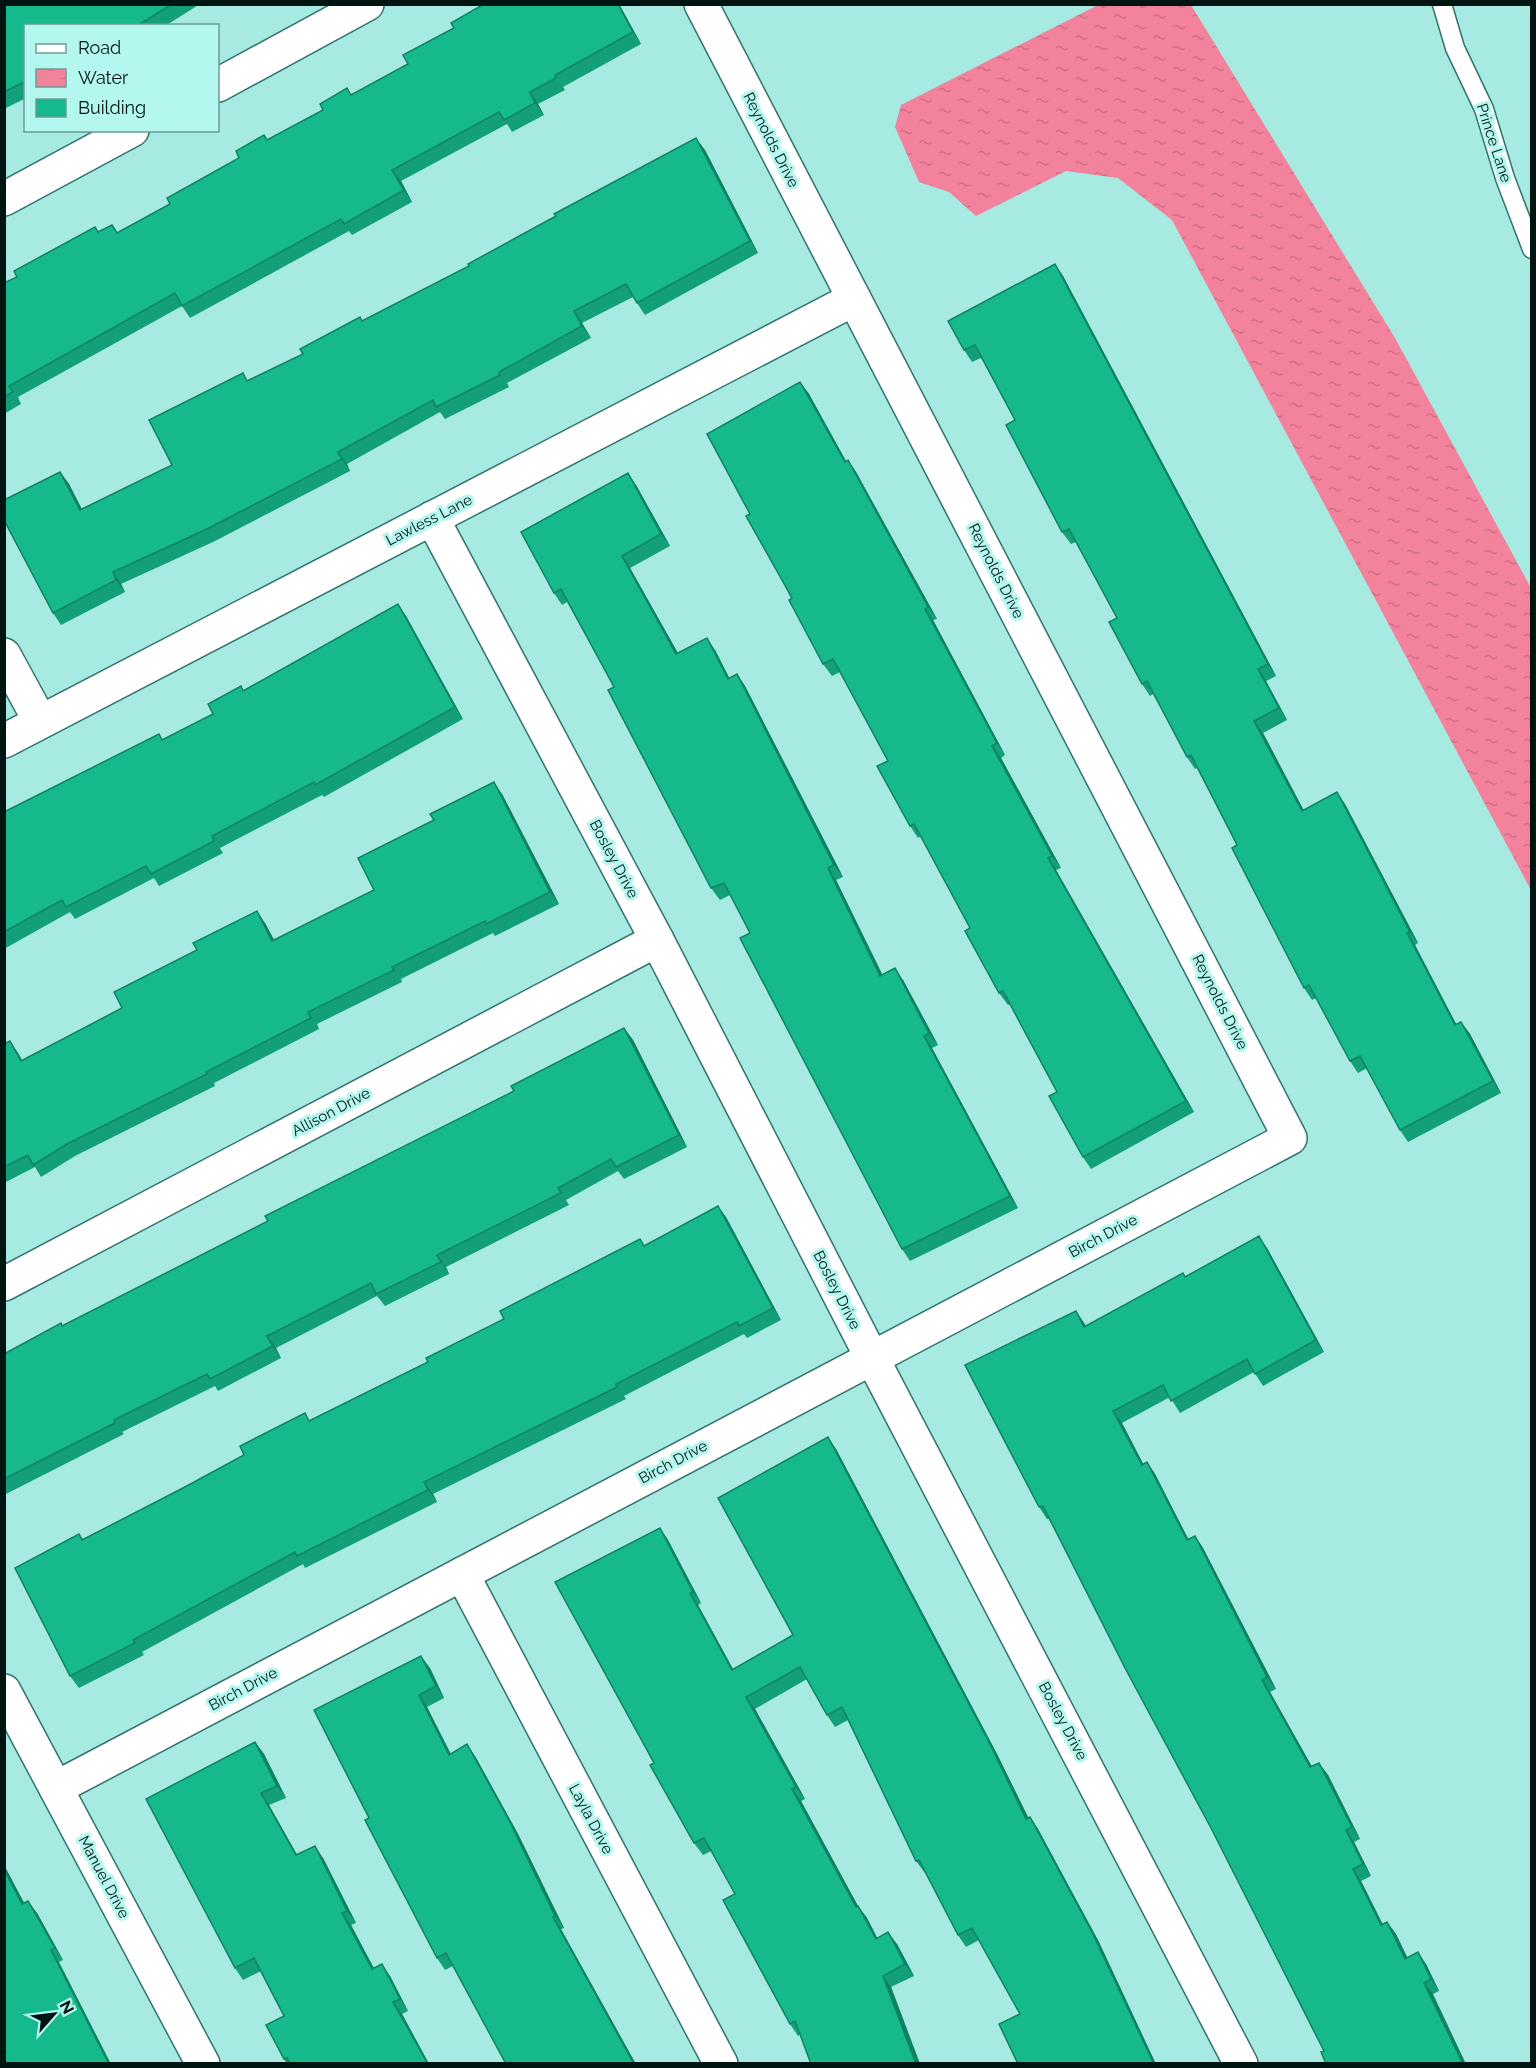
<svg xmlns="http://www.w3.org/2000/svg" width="1536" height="2068" font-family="Raleway,sans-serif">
  <defs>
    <pattern id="water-ripples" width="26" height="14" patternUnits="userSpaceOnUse" patternTransform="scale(1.5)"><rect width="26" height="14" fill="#f3829c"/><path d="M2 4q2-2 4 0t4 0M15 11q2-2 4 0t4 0" fill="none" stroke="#cf6f85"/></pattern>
  </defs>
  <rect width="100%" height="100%" fill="#a7eae2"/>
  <path fill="url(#water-ripples)" d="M1100,4L1191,5L1395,338L1531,588V890L1172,220L1118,178L1066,171L976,216L949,192L919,182L895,127L901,105Z"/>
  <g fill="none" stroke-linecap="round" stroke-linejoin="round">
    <g stroke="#32736d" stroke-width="21">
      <path id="lane" d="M1442,4L1455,48L1484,109L1505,178L1532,249"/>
    </g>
    <g stroke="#32736d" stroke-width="36">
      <g id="street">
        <path d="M218,85L367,4"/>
        <path d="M4,199L132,130"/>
        <path d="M432,518L657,940L872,1358L1241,2064"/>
        <path d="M4,655L40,721"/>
        <path d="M4,741L854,299"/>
        <path d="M4,1284L657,940"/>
        <path d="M462,1574L721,2064"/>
        <path d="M4,1691L203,2064"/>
        <path d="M56,1788L1290,1138L701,4"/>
      </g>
    </g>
    <use href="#lane" stroke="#fff" stroke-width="18"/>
    <use href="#street" stroke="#fff" stroke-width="33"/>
  </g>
  <g fill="#139f78">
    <path d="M4,4H200L165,26H26V98L4,109Z"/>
    <path d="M484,4H619L641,44L563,87L565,90L538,104L544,115L512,132L507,124L401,181L412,202L352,235L349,231L190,318L182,306L18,397L21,404L4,414V283L17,277L95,227L99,232L112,225L118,233L170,204L268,140L408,64Z"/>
    <path d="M705,150L758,253L645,315L633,297L582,323L591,338L507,383L509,387L445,419L440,412L347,464L350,471L213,542L121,584L125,592L61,625L53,613L60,472L69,484L82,509L172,465L248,381L303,354L362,321Z"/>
    <path d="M1055,264L1063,276L1276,676L1266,681L1287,720L1263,733L1303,810L1345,804L1418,943L1415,945L1456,1025L1461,1022L1470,1034L1501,1093L1408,1142L1400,1130L1367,1068L1358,1073L1350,1061L1316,998L1312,1000L1304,988L1237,845L1197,768L1195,769L1187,757L1153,694L1150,696L1142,684L1117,618L1076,542L1071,544L1062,532L1015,420L981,358L972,362L964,350Z"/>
    <path d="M800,382L809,394L846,461L848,460L856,472L937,619L933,620L1005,755L1001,758L1061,868L1056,870L1194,1112L1091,1169L1083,1157L1057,1092L1010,1004L1008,1005L999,993L970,928L921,836L918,838L910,826L888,761L840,672L832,676L823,664L750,514Z"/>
    <path d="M636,485L670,546L630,568L678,653L715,650L729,678L737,674L745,686L843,877L836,880L882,975L903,980L938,1045L932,1048L1018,1208L910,1261L902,1249L750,933L730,895L720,900L711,888L614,687L567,602L562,605L554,593Z"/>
    <path d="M406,616L463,719L324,797L322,795L220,848L223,853L159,886L154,878L75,919L70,912L4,949V812L159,734L163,740L213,714L241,686L244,691Z"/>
    <path d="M502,794L559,904L495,936L493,933L401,979L402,982L317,1024L319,1029L214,1083L215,1086L75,1156L41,1177L35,1167L4,1183V1044L18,1053L22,1060L122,1008L265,923L274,940L374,890Z"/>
    <path d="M624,1028L633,1040L687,1147L624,1179L618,1171L566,1200L569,1205L446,1267L449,1274L385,1306L377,1296L276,1348L281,1358L218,1391L215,1386L122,1432L124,1434L4,1495V1354L63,1326L268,1221L514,1091Z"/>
    <path d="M726,1217L781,1320L747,1338L744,1334L624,1396L626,1399L433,1494L437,1502L305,1568L303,1564L142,1652L144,1655L79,1688L70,1676L79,1534L83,1539L183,1488L310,1420L428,1362L504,1319L645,1245Z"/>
    <path d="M1267,1248L1324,1352L1263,1386L1254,1372L1180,1413L1170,1397L1122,1423L1143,1464L1147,1462L1155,1474L1188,1539L1195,1536L1203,1548L1276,1689L1270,1692L1312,1767L1319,1763L1328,1775L1360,1839L1354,1842L1371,1876L1361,1881L1383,1925L1387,1922L1396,1934L1407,1958L1426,1964L1439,1991L1324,2051L1211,1828L1049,1519H1047L1039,1507L1076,1311L1086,1326L1186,1276Z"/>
    <path d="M836,1449L997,1754L1028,1818L1030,1817L1038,1829L1100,1944L1020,2014L979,1940L966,1947L958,1935L926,1873H925L916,1861L848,1720L835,1727L827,1715L807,1679L755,1709L805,1799L801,1801L858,1906L867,1918L877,1938L897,1944L914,1976L891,1987L920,2064H811L800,2034L798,2036L790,2024L735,1894L711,1851L703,1855L694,1843L654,1763L660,1528L668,1540L701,1603L698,1605L733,1669L793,1635Z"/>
    <path d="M430,1668L444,1698L427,1707L451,1754L475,1756L518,1834L564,1928L453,1966L445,1970L437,1958L369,1818Z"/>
    <path d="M255,1742L264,1754L286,1798L269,1805L297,1855L323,1858L356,1923L351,1925L374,1968L390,1976L408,2011L402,2014L429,2064H287L284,2059V2016L261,1971L243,1980L235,1968Z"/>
    <path d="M4,1865L24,1903L37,1913L63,1960L59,1962L4,2064Z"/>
  </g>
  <g fill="#0f8261">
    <path d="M618,4H619L641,44L633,32Z"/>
    <path d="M530,92L538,104L544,115L535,103Z"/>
    <path d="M696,138L705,150L758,253L750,241Z"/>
    <path d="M392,170L401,181L412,202L404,190Z"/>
    <path d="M1055,264L1063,276L1276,676L1268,664Z"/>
    <path d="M574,311L582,323L591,338L582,326Z"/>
    <path d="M800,382L809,394L853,474L845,462Z"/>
    <path d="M338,452L347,464L350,471L342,459Z"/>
    <path d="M848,460L856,472L937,619L928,607Z"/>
    <path d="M60,472L69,484L88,522L80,510Z"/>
    <path d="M628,473L636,485L670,546L661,534Z"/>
    <path d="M622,556L630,568L685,666L676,654Z"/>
    <path d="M113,572L121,584L125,592L116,580Z"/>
    <path d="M398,604L406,616L463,719L455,707Z"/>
    <path d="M925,609L933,620L1005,755L997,743Z"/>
    <path d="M707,638L715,650L736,691L728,679Z"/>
    <path d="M1258,669L1266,681L1287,720L1279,708Z"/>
    <path d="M737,674L745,686L843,877L834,865Z"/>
    <path d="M1254,721L1263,733L1310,822L1302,811Z"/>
    <path d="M992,746L1001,758L1061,868L1052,856Z"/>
    <path d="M494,782L502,794L559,904L550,892Z"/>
    <path d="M1337,792L1345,804L1418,943L1410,932Z"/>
    <path d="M1048,858L1056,870L1194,1112L1186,1101Z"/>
    <path d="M828,868L836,880L889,988L880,976Z"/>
    <path d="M257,911L265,923L281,953L272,941Z"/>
    <path d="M1407,933L1415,945L1463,1037L1455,1025Z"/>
    <path d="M895,968L903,980L938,1045L929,1033Z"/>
    <path d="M1461,1022L1470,1034L1501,1093L1493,1081Z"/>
    <path d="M624,1028L633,1040L687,1147L679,1135Z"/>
    <path d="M924,1036L932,1048L1018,1208L1010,1196Z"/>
    <path d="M10,1041L18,1053L29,1073L21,1061Z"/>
    <path d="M718,1206L726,1217L781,1320L773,1308Z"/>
    <path d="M1259,1236L1267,1248L1324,1352L1316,1340Z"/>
    <path d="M437,1255L446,1267L449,1274L441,1262Z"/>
    <path d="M1076,1311L1084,1323L1092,1339L1084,1327Z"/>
    <path d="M267,1336L276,1348L281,1358L273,1346Z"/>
    <path d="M1113,1411L1122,1423L1150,1477L1142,1465Z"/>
    <path d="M828,1437L836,1449L997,1754L1035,1831L1026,1819Z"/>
    <path d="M1147,1462L1155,1474L1195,1552L1187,1540Z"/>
    <path d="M424,1482L433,1494L437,1502L428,1490Z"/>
    <path d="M660,1528L668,1540L701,1603L693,1592Z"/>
    <path d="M1195,1536L1203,1548L1276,1689L1267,1677Z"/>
    <path d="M690,1593L698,1605L740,1682L732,1670Z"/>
    <path d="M421,1656L430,1668L444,1698L436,1686Z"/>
    <path d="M1262,1680L1270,1692L1319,1779L1310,1767Z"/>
    <path d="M419,1695L427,1707L457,1767L449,1755Z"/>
    <path d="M746,1697L755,1709L805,1799L796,1787Z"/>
    <path d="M255,1742L264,1754L286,1798L277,1786Z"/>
    <path d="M467,1744L475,1756L518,1834L564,1928L555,1916Z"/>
    <path d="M1319,1763L1328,1775L1360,1839L1352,1827Z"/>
    <path d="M792,1789L801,1801L865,1919L856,1907Z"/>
    <path d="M261,1793L269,1805L304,1867L296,1855Z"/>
    <path d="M1030,1817L1038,1829L1100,1944L1156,2064H1154Z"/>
    <path d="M1346,1830L1354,1842L1371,1876L1363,1864Z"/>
    <path d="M315,1846L323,1858L356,1923L347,1911Z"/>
    <path d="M4,1865L31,1916L22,1904L4,1869Z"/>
    <path d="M1353,1869L1361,1881L1389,1937L1381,1925Z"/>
    <path d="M28,1901L37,1913L63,1960L55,1948Z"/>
    <path d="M858,1906L867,1918L884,1951L876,1939Z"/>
    <path d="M342,1913L351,1925L380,1981L372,1969Z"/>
    <path d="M553,1917L561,1929L636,2064H634Z"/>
    <path d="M1387,1922L1396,1934L1414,1971L1405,1959Z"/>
    <path d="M888,1932L897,1944L914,1976L905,1964Z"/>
    <path d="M51,1950L59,1962L111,2064H109Z"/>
    <path d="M1418,1952L1426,1964L1439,1991L1431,1979Z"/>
    <path d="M382,1964L390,1976L408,2011L400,1999Z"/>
    <path d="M883,1976L891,1987L920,2064H916Z"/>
    <path d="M1424,1983L1433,1994L1466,2064H1463Z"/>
    <path d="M393,2002L402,2014L429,2064H428Z"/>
  </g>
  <g fill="#16b98b" stroke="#0f8261" stroke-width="1.5">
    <path d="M4,4H172L137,26H26V81L4,92Z"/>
    <path d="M484,4H618L633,32L555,75L556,78L530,92L535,103L504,120L499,112L392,170L404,190L344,224L341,219L182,306L175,293L9,386L13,392L4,397V283L17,277L14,271L95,227L98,232L112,225L117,233L170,204L167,198L239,158L236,151L264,135L267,140L323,110L320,104L347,88L351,95L408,64L403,55L454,28L451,23Z"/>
    <path d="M696,138L750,241L637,303L626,284L574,311L582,326L499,372L500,375L436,407L433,400L338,452L342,459L205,530L113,572L116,580L53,613L4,520V500L60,472L80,510L172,465L149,420L243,373L247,381L303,354L300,349L360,317L362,321L469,266L468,264L556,216L554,214Z"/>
    <path d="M1055,264L1268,664L1258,669L1279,708L1254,721L1302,811L1337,792L1410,932L1407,933L1455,1025L1461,1022L1493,1081L1400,1130L1360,1056L1350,1061L1309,985L1304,988L1232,848L1237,845L1191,755L1187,757L1147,681L1142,684L1109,622L1117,618L1069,529L1062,532L1006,425L1015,420L975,345L964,350L948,321Z"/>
    <path d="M800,382L845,462L848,460L928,607L925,609L997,743L992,746L1052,856L1048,858L1186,1101L1083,1157L1049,1096L1057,1092L1003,991L999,993L965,931L970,928L914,824L910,826L877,766L888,761L833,659L823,664L789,600L792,598L746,516L750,514L707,434Z"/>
    <path d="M628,473L661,534L622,556L676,654L707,638L728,679L737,674L834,865L828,868L880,976L895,968L929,1033L924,1036L1010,1196L902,1249L740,938L750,933L724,883L711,888L608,690L614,687L561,589L554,593L521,532Z"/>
    <path d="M398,604L455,707L315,785L314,782L212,836L214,841L151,874L146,866L66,907L62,900L4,932V812L159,734L162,740L213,714L208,704L241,686L243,691Z"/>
    <path d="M494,782L550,892L486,924L485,921L392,967L394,970L308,1012L311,1018L206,1072L207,1074L67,1144L33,1165L28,1155L4,1167V1044L10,1041L21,1061L122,1008L114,992L197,950L193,943L257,911L272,941L374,890L358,858L434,820L430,814Z"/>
    <path d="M624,1028L679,1135L616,1167L611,1159L558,1188L561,1193L437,1255L441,1262L376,1294L371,1283L267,1336L273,1346L210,1379L207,1374L114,1420L115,1423L4,1479V1354L61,1323L62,1326L268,1221L265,1216L514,1091L511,1086Z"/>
    <path d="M718,1206L773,1308L739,1326L737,1322L616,1384L617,1387L424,1482L428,1490L297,1556L295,1552L133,1640L135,1643L70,1676L15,1568L79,1534L82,1540L183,1488L244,1455L240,1446L305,1413L309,1421L428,1362L426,1358L504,1319L500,1311L640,1239L644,1246Z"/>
    <path d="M1259,1236L1316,1340L1255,1374L1247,1359L1171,1401L1163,1385L1113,1411L1142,1465L1147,1462L1187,1540L1195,1536L1267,1677L1262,1680L1310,1767L1319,1763L1352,1827L1346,1830L1363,1864L1353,1869L1381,1925L1387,1922L1405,1959L1418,1952L1431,1979L1424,1983L1463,2064H1326L1321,2052L1324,2051L1211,1828L1125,1668L1043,1506L1039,1507L965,1365L1076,1311L1084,1327L1183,1273L1185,1277Z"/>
    <path d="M828,1437L989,1742L1026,1819L1030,1817L1092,1932L1154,2064H1018L999,2024L1020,2014L972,1928L958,1935L919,1860L916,1861L842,1707L827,1715L800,1667L746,1697L796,1787L792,1789L856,1907L858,1906L876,1939L888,1932L905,1964L883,1976L916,2064H811L795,2021L790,2024L723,1900L735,1894L704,1838L694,1843L650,1765L654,1763L555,1582L660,1528L693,1592L690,1593L732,1670L793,1635L718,1498Z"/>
    <path d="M421,1656L436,1686L419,1695L449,1755L467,1744L510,1822L555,1916L553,1917L634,2064H506L446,1953L437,1958L365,1820L369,1818L314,1710Z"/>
    <path d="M255,1742L277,1786L261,1793L296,1855L315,1846L347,1911L342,1913L372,1969L382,1964L400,1999L393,2002L428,2064H290L287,2058L284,2059L266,2025L284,2016L254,1958L235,1968L146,1799Z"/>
    <path d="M4,1869L22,1904L28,1901L55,1948L51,1950L109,2064H4Z"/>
  </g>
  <g text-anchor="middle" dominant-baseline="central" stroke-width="6" stroke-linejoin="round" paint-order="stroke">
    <g font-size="15" fill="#001412" stroke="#b4f7ef">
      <text transform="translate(771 140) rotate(63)">Reynolds Drive</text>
      <text transform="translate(1494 143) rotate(72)">Prince Lane</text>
      <text transform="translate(429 520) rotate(-27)">Lawless Lane</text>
      <text transform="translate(996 571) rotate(63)">Reynolds Drive</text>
      <text transform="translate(614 859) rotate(62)">Bosley Drive</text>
      <text transform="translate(1220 1002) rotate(63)">Reynolds Drive</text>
      <text transform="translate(331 1112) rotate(-28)">Allison Drive</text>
      <text transform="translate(1103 1236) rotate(-28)">Birch Drive</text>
      <text transform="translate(837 1290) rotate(63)">Bosley Drive</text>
      <text transform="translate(673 1462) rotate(-28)">Birch Drive</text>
      <text transform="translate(243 1689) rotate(-28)">Birch Drive</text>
      <text transform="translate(1063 1721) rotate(62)">Bosley Drive</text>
      <text transform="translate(591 1819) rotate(62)">Layla Drive</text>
      <text transform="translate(104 1877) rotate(62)">Manuel Drive</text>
    </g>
  </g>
  <rect width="1536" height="2068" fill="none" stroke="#001412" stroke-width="12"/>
  <rect x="24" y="24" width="195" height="108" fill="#b4f7ef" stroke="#6c9c97" stroke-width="1.5"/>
  <rect x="36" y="44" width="30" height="9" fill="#ffffff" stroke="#6c9c97" stroke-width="1.5"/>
  <text x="78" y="54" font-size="18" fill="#001412">Road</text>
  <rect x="36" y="69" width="30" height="18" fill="url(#water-ripples)" stroke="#6c9c97" stroke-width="1.5"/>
  <text x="78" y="84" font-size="18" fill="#001412">Water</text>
  <rect x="36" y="99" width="30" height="18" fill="#16b98b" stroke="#6c9c97" stroke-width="1.5"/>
  <text x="78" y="114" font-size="18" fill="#001412">Building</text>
  <g transform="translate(54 2014) rotate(62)" stroke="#b4f7ef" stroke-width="4.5" paint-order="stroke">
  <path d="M0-4.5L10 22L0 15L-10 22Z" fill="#001412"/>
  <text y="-9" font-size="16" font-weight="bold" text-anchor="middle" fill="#001412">N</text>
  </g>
</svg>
